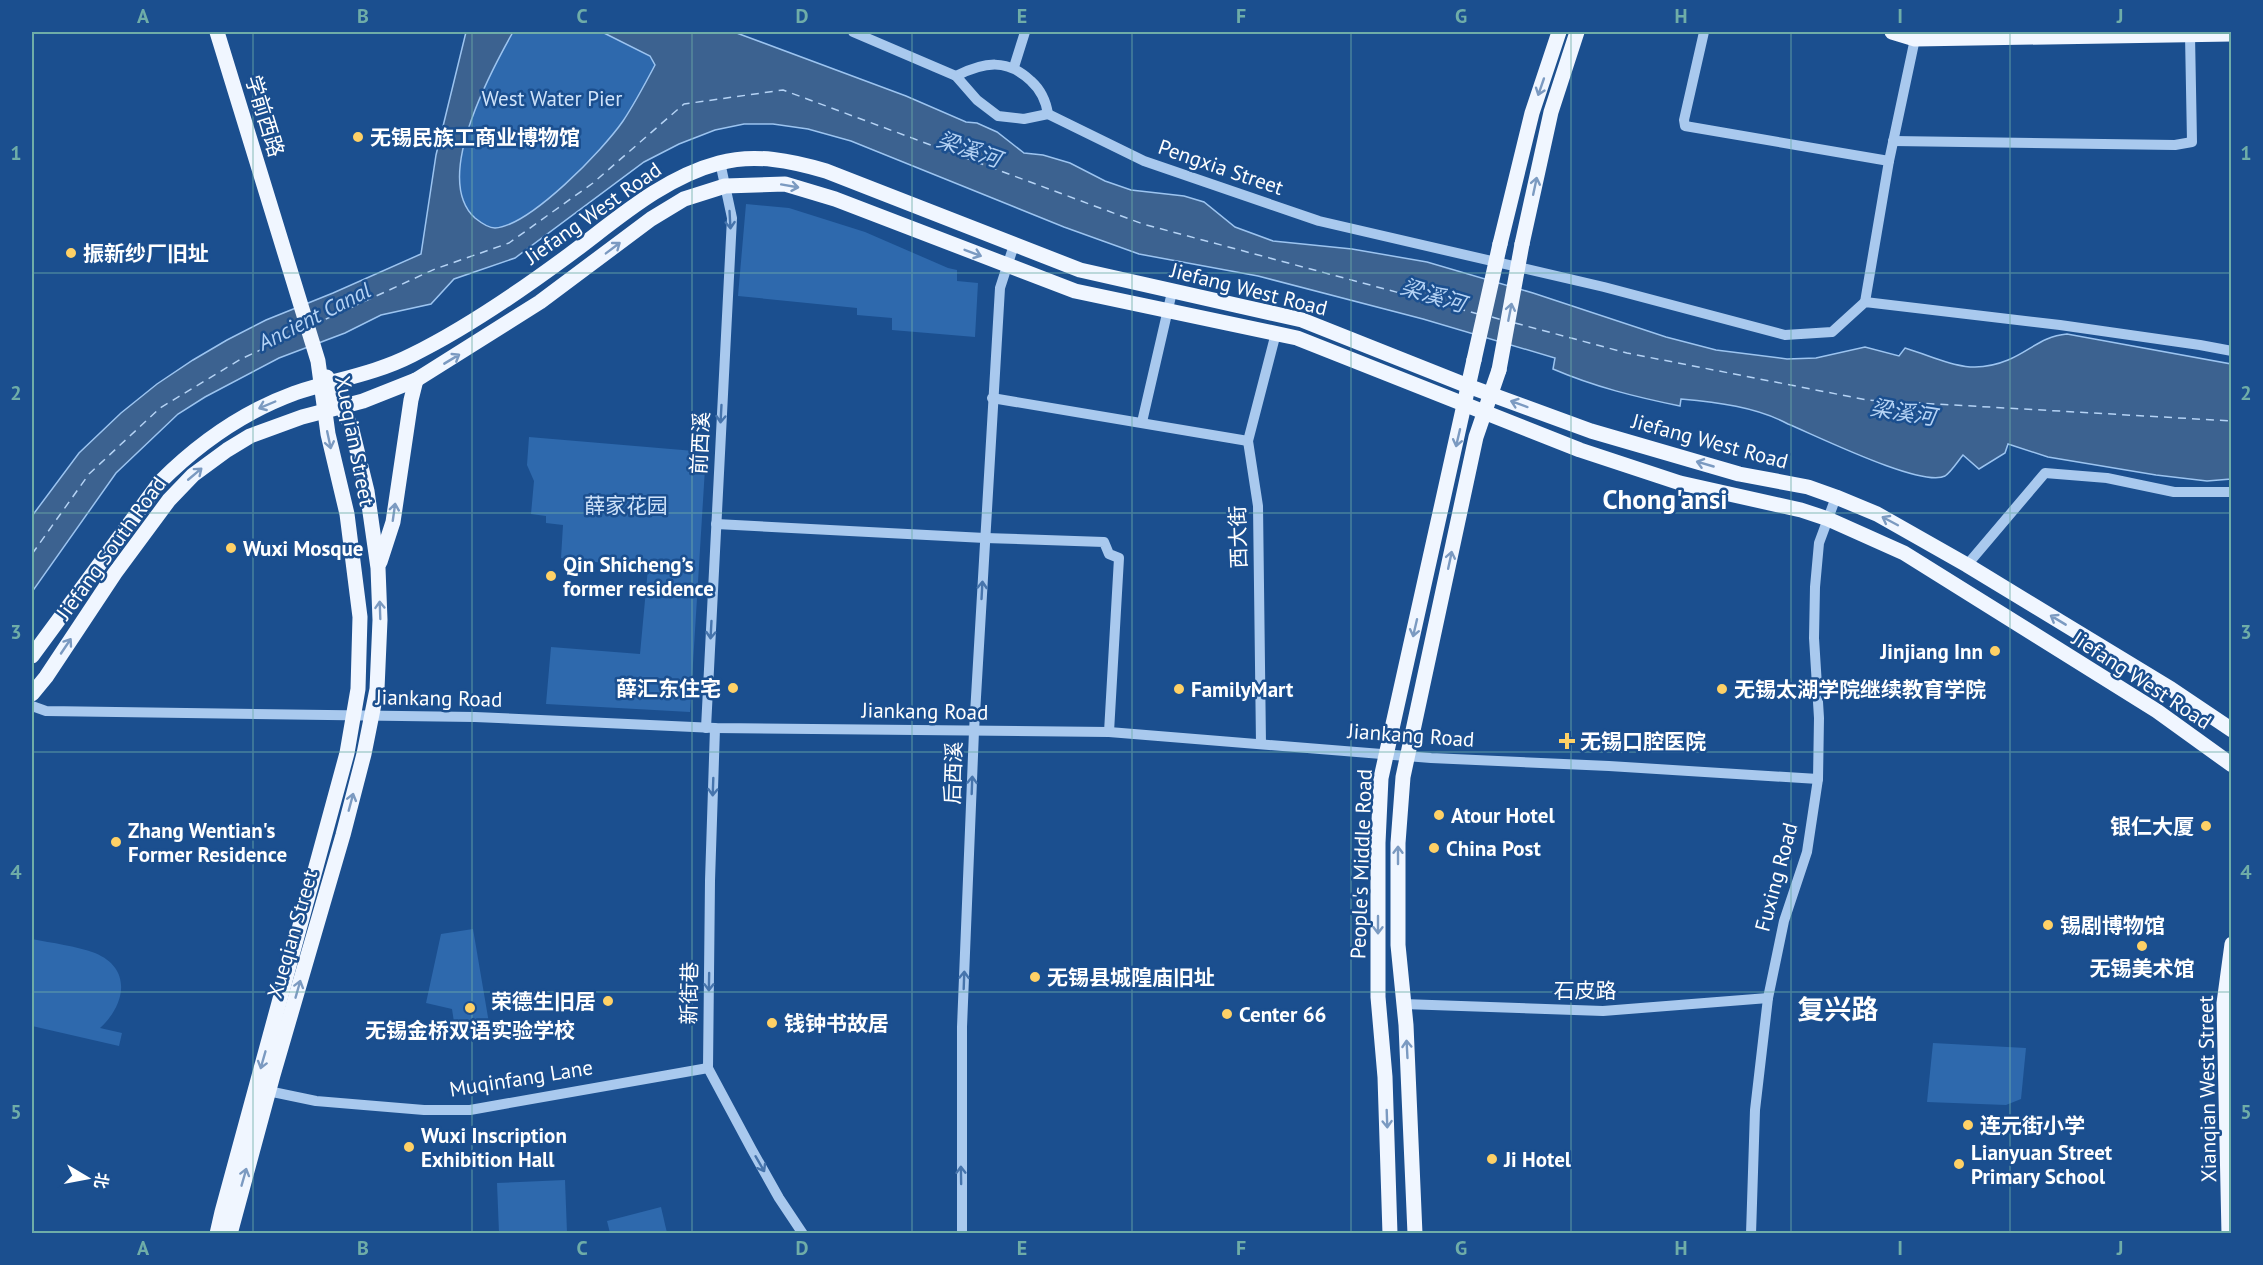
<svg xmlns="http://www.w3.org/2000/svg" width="2263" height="1265" font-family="'PT Sans','Noto Sans SC',sans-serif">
  <rect width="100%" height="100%" fill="#1b4f8f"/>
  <g fill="#2e69ad">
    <path d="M513,32H602L650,56L655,65C645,84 635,103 623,121C603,150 530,226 495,228C488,228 480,222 475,218C432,179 491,71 513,32Z"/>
    <path d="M746,204L789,208L865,232L948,268L957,270V281L978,283L975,337L892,330V318L857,315V308L738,296Z"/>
    <path d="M529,437L706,452L690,712L546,704L551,647L640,654L648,568L561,558L563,525L546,523V516L531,514L534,481L527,465Z"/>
    <path d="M473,929L490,1029L456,1035L452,1009L426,1003L441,934Z"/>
    <path d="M32,939C52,943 76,946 95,953C133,969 125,1005 100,1028L122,1033L119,1046L32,1026Z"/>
    <path d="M1933,1043L2026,1048L2021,1099L2006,1105L1927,1102Z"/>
    <path d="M565,1180L567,1233H499L497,1183Z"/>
    <path d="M661,1207L667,1233H610L607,1221Z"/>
  </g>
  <path fill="#3c6290" stroke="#9cc4f0" stroke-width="1.5" d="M466,32H513C491,71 432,179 475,218C480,222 488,228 495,228C530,226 603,150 623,121C635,103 645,84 655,65L650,56L602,32H734L906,96L966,122L977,123L997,132L1024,153L1043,155L1070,163L1105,181L1131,190L1184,196L1204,202L1235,227L1273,241L1352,249L1427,262L1533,293L1666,337L1716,350L1787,359L1816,358L1865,347L1899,356L1905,348C1942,359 1967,377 2008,360C2030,351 2042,336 2067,334L2231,364V479L2207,481L2156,475L2048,457L2008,444L2005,453L1979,469L1963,455C1958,461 1951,472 1945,476C1922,488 1815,435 1788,424C1757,407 1716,402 1681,399L1680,406C1636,397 1595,387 1553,369L1555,358L1423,319L1258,276L1139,254L1064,227L851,141L808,129L773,124H744L715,130L679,144L644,162L515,258L454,279L431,304L381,315L345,333L279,358L205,397L178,414L116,473L32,592V516L79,453L121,413L157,384L193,360L227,340L266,320L333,293L421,254L436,155Z"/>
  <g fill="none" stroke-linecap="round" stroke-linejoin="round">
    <g stroke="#b5d3f5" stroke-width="1.5" stroke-dasharray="8 6" stroke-linecap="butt">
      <path d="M1492,317L1502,320"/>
      <path d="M1515,323L1627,353L1867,400L2232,421"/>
      <path d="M313,325L435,269L509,243L593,183L684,104L783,90L1143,224L1478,314"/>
      <path d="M32,554L89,474L160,408L241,359L301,331"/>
    </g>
    <g stroke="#a9c9ee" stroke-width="10">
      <path d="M853,32L956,76L977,100L998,116L1024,119L1048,114L1144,161L1319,221L1604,287L1785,335L1832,332L1865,302L2060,325L2200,345L2232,351"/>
      <path d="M1704,32L1684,120L1685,126L1889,161"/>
      <path d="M1014,67L1025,32"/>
      <path d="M956,76C984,62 1007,58 1031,81C1041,90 1046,101 1048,114"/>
      <path d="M1893,141L2175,145L2192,142L2190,35"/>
      <path d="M1865,302L1889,161L1916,34"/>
      <path d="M992,398L1248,441"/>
      <path d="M1142,422L1172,292"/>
      <path d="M716,524L985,538L1104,542L1109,554L1119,558L1109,732"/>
      <path d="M1967,565L2045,473L2107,478L2174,492H2232"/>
      <path d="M32,706L46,711L475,717L715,728L1109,732L1431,758L1609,766L1818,779"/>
      <path d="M706,728L732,218L720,162"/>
      <path d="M715,728L710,881L708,1068L752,1150L779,1198L803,1234"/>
      <path d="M1261,744L1258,506L1248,441L1276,333"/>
      <path d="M1403,1004L1603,1011L1768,998"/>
      <path d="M268,1091L316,1101L424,1110H470L708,1068"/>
      <path d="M962,1234V1027L974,731L1000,288L1014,245"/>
      <path d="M1751,1234L1755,1110L1768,998L1784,921L1807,852L1818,779L1819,718L1814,638L1815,587L1819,543L1836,497"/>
    </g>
    <g stroke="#f0f6ff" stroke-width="15">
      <path d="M217,32L318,361L328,434L347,514L360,617L358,689L347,753L222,1212L217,1234"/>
      <path d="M1892,32L1915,39L2232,34"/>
      <path d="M1500,244L1532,113L1559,32"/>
      <path d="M1522,244L1551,112L1577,32"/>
      <path d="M380,562L393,522L411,400L416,380"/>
      <path d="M32,656L160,482C199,443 243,412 295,393C334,380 375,374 412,355C467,328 519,292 569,255C615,221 662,178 719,163C755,153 792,161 826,171L1080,270L1302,320L1468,386L1591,431L1739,474L1808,487L1836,497L1877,514L1967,565L2171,689L2232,730"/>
      <path d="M32,694L46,677L115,573L169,500L193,475L227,450L250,436L302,417L363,401L416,380L540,302L651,219L684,199L725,186L785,184L835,199L1075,291L1297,338L1580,450L1680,483L1801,510L1828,519L1904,553L2157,711L2232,765"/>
      <path d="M230,1234L273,1075L343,835L364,754L377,689L380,620L378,568L367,491L351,426L327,377"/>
      <path d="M1390,1234L1385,1077L1378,997V843L1381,778L1474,360"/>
      <path d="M1415,1234L1406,1025L1398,945V843L1403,777L1476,437L1499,370"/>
      <path d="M2229,1234L2224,1003L2232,944"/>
    </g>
    <g stroke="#f0f6ff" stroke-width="15">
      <path d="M1474,360L1500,244"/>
      <path d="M1499,370L1522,244"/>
    </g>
  </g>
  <defs><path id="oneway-shaft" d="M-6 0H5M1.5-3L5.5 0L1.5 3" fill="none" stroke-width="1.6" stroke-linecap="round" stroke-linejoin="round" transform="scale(1.5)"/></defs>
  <g stroke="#7b9ac1">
    <use href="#oneway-shaft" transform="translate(1541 87) rotate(109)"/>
    <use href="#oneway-shaft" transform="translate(790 186) rotate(10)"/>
    <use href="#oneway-shaft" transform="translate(1535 186) rotate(-78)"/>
    <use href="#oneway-shaft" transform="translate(613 248) rotate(-37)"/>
    <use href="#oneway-shaft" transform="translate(973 253) rotate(21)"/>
    <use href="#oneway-shaft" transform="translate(1510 312) rotate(-79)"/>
    <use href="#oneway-shaft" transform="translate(452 359) rotate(-31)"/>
    <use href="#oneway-shaft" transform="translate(1519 404) rotate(-160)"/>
    <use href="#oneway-shaft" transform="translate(267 405) rotate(157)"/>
    <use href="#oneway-shaft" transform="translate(1458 438) rotate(103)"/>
    <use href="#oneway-shaft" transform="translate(329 440) rotate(78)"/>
    <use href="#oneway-shaft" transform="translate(1705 464) rotate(-164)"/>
    <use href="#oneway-shaft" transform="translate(195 474) rotate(-40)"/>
    <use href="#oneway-shaft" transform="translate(394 512) rotate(-82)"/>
    <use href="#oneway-shaft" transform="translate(1890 521) rotate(-152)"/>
    <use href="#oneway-shaft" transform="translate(1450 560) rotate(-78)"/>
    <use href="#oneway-shaft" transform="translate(380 610) rotate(-92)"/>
    <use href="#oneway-shaft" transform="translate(2058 620) rotate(-149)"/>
    <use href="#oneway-shaft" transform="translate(1415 628) rotate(103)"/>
    <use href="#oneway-shaft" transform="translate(66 646) rotate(-56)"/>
    <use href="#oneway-shaft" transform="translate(351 802) rotate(-75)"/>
    <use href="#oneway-shaft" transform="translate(1398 855) rotate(-90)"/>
    <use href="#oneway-shaft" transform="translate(1378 925) rotate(90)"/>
    <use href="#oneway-shaft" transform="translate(298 989) rotate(-74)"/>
    <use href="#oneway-shaft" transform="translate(1407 1049) rotate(-93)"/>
    <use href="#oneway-shaft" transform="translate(263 1060) rotate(106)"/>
    <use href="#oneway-shaft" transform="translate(1387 1119) rotate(88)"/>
    <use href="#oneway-shaft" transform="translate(244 1177) rotate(-74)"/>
  </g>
  <g stroke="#4674ac">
    <use href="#oneway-shaft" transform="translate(730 220) rotate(87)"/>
    <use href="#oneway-shaft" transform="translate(721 414) rotate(93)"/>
    <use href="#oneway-shaft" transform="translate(982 590) rotate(-87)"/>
    <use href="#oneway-shaft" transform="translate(711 630) rotate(93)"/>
    <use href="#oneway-shaft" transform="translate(972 785) rotate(-88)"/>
    <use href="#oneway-shaft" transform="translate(713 787) rotate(92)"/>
    <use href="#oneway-shaft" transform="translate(964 980) rotate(-88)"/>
    <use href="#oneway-shaft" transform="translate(709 982) rotate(91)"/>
    <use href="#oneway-shaft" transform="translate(760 1164) rotate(60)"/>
    <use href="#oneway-shaft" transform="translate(961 1175) rotate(-91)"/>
  </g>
  <path fill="none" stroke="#6fada8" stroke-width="1.5" stroke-opacity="0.55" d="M253,32V1234M472,32V1234M692,32V1234M912,32V1234M1132,32V1234M1351,32V1234M1571,32V1234M1791,32V1234M2010,32V1234M32,273H2232M32,513H2232M32,752H2232M32,992H2232"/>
  <g fill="#ffd166" stroke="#1b4f8f" stroke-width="2">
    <circle cx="358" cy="137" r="6"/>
    <circle cx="71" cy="253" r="6"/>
    <circle cx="231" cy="548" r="6"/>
    <circle cx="551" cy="576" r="6"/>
    <circle cx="1995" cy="651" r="6"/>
    <circle cx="733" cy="688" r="6"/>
    <circle cx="1179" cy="689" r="6"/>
    <circle cx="1722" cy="689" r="6"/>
    <path d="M1564 732h6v6h6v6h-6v6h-6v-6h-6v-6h6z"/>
    <circle cx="1439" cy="815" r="6"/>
    <circle cx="2206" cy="826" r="6"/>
    <circle cx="116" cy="842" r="6"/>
    <circle cx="1434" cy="848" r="6"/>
    <circle cx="2048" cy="925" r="6"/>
    <circle cx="2142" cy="946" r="6"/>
    <circle cx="1035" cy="977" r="6"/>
    <circle cx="608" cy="1001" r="6"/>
    <circle cx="470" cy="1008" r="6"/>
    <circle cx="1227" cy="1014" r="6"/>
    <circle cx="772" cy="1023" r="6"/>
    <circle cx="1968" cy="1125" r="6"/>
    <circle cx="409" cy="1147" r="6"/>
    <circle cx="1492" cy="1159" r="6"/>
    <circle cx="1959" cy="1164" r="6"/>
  </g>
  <g text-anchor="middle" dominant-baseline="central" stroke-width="5" stroke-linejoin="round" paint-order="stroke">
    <g font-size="21" fill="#cfe3fa" stroke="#1b4f8f">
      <text x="552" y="98">West Water Pier</text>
      <text x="626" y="505">薛家花园</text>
    </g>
    <g font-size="21" fill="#fff" stroke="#1b4f8f">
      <text transform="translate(265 116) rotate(73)">学前西路</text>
      <text transform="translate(1221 167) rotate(19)">Pengxia Street</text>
      <text transform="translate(593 213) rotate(-35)">Jiefang West Road</text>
      <text transform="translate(1249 289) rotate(14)">Jiefang West Road</text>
      <text transform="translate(355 441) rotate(79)">Xueqian Street</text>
      <text transform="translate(1710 441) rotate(15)">Jiefang West Road</text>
      <text transform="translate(700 443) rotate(-87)">前西溪</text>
      <text transform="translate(1238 537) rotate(-92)">西大街</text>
      <text transform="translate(111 548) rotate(-54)">Jiefang South Road</text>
      <text transform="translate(2142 680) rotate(33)">Jiefang West Road</text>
      <text transform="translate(439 698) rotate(1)">Jiankang Road</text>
      <text transform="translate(925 711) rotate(1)">Jiankang Road</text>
      <text transform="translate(1411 735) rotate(4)">Jiankang Road</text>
      <text transform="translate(953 773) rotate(-88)">后西溪</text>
      <text transform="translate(1361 864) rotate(-88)">People's Middle Road</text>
      <text transform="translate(1776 877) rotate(-75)">Fuxing Road</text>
      <text transform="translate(292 934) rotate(-74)">Xueqian Street</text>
      <text x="1585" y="990">石皮路</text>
      <text transform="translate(689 993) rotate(-89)">新街巷</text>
      <text transform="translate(521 1078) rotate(-9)">Muqinfang Lane</text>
      <text transform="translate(2207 1089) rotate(-91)">Xianqian West Street</text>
    </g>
    <g font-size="21" font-weight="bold" fill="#fff" stroke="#1b4f8f" text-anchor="start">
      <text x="370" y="137">无锡民族工商业博物馆</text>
      <text x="83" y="253">振新纱厂旧址</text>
      <text x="243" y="548">Wuxi Mosque</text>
      <text x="563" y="564">Qin Shicheng’s<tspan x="563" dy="24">former residence</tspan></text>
      <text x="1983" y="651" text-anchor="end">Jinjiang Inn</text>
      <text x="721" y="688" text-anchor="end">薛汇东住宅</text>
      <text x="1191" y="689">FamilyMart</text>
      <text x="1734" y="689">无锡太湖学院继续教育学院</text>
      <text x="1580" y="741">无锡口腔医院</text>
      <text x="1451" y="815">Atour Hotel</text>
      <text x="2194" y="826" text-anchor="end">银仁大厦</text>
      <text x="128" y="830">Zhang Wentian's<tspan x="128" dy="24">Former Residence</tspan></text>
      <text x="1446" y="848">China Post</text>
      <text x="2060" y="925">锡剧博物馆</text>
      <text x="2142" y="968" text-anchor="middle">无锡美术馆</text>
      <text x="1047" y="977">无锡县城隍庙旧址</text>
      <text x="596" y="1001" text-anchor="end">荣德生旧居</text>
      <text x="1239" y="1014">Center 66</text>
      <text x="784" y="1023">钱钟书故居</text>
      <text x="470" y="1030" text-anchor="middle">无锡金桥双语实验学校</text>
      <text x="1980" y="1125">连元街小学</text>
      <text x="421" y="1135">Wuxi Inscription<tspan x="421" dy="24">Exhibition Hall</tspan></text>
      <text x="1971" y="1152">Lianyuan Street<tspan x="1971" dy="24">Primary School</tspan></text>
      <text x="1504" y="1159">Ji Hotel</text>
    </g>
    <g font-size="22" font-style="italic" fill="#b5d3f5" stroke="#1b4f8f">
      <text transform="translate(969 149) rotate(19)">梁溪河</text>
      <text transform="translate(1433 295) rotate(17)">梁溪河</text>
      <text transform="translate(314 316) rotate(-27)">Ancient Canal</text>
      <text transform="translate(1903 412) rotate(9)">梁溪河</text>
    </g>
    <g font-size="27" font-weight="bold" fill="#fff" stroke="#1b4f8f">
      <text x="1665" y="499">Chong'ansi</text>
      <text x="1838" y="1009">复兴路</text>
    </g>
  </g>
  <rect width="2263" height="1265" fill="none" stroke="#1b4f8f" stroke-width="66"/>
  <g transform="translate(87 1178) rotate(100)" stroke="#1b4f8f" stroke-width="4.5" paint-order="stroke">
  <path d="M0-4.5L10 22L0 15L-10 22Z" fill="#ffffff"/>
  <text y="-9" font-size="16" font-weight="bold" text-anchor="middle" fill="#ffffff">北</text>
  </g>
  <rect x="33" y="33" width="2197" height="1199" fill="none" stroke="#6fada8" stroke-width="2"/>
  <g font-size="20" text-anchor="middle" font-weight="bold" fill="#6fada8">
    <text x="143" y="23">A</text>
    <text x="363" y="23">B</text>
    <text x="582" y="23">C</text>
    <text x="802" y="23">D</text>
    <text x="1022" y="23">E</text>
    <text x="1241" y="23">F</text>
    <text x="1461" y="23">G</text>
    <text x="1681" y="23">H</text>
    <text x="1900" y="23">I</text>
    <text x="2120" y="23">J</text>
    <text x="16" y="160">1</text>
    <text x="2246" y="160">1</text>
    <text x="16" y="400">2</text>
    <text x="2246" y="400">2</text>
    <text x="16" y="639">3</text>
    <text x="2246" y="639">3</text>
    <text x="16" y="879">4</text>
    <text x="2246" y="879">4</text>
    <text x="16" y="1119">5</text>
    <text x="2246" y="1119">5</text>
    <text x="143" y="1255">A</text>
    <text x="363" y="1255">B</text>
    <text x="582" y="1255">C</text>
    <text x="802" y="1255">D</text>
    <text x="1022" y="1255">E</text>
    <text x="1241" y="1255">F</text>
    <text x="1461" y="1255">G</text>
    <text x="1681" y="1255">H</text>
    <text x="1900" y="1255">I</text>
    <text x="2120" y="1255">J</text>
  </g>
</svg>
